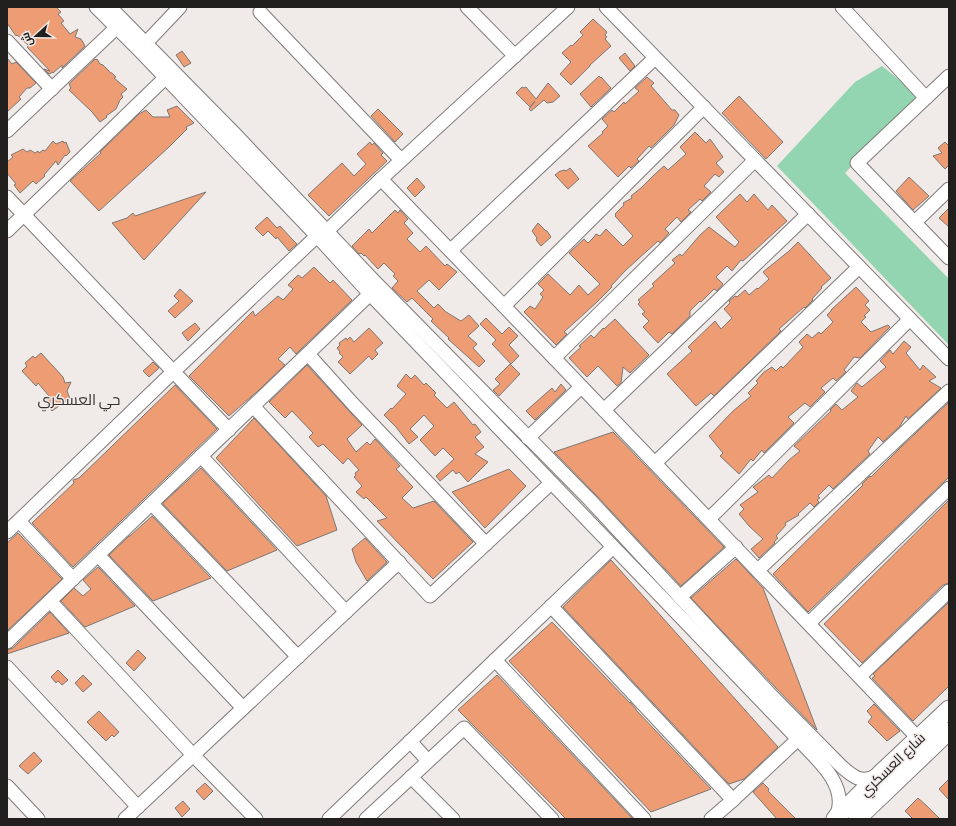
<svg xmlns="http://www.w3.org/2000/svg" width="956" height="826" font-family="Commissioner,Cairo,sans-serif">
  <rect width="100%" height="100%" fill="#f0eae8"/>
  <path fill="#93d5b1" d="M882,66L921,97L845,173L949,279V345L777,166L855,82Z"/>
  <g fill="#ee9c73" stroke="#7d7875">
    <path d="M7,7H56L61,12L58,14L64,21L61,23L70,34L78,29L75,37L81,39L85,46L62,68V65L53,73V72L49,74L44,69L50,71L27,47L29,46L17,35L16,36L7,23Z"/>
    <path d="M593,19L607,32L605,35L607,37L605,39L611,46L590,65V66L571,85L560,74L571,62L562,53L571,45L572,46L583,35L580,32Z"/>
    <path d="M182,51L191,63L184,67L176,55Z"/>
    <path d="M625,53L635,66L630,71L619,58Z"/>
    <path d="M7,58L12,64L16,62L36,83L30,88H27L19,97L21,99L7,112Z"/>
    <path d="M95,59L96,60L97,59L100,64L103,65L111,73H112L116,77L114,78L127,89L121,94L123,97L120,100L116,109L106,116L107,117L100,122L92,112L69,90L71,88L69,84Z"/>
    <path d="M599,76L601,78V77L611,88L591,107L580,94Z"/>
    <path d="M647,77L654,83L651,86L672,110H675L679,115L674,125L651,148L649,146L637,159L639,161L631,168L629,166L618,177L588,146L603,133L602,132L608,126L602,119L612,110L614,112L624,102L625,104L639,91L635,88Z"/>
    <path d="M548,83L560,96L553,102L547,103L544,100L531,111L529,109L535,101L530,107L516,93L522,87L524,88L526,87L536,99Z"/>
    <path d="M739,96L783,142L766,159L722,113Z"/>
    <path d="M177,106L194,123L186,127L187,129L169,147L99,211L70,181L101,153L100,152L139,114L146,110L153,117H170L167,110Z"/>
    <path d="M378,109L403,134L395,142L371,116Z"/>
    <path d="M695,132L706,143L710,139L723,157L716,163L724,172L719,177L715,174L704,186L711,192L702,201L700,199L688,210L691,212L681,222L677,217L665,229L669,233L660,243L658,241L626,270L611,286L612,287L596,303L564,332L567,334L556,345L524,312L530,306L535,309L543,297L540,294L544,290L538,284L548,274L570,295L579,285L588,295L600,284L569,253L584,239L588,243L594,237L596,234L600,236L606,229L623,246L633,236L615,216L616,215L615,214L624,205L623,203L632,198L631,196L641,188L655,174L664,166L668,170L686,154L680,147Z"/>
    <path d="M53,141L56,144L63,141L64,143L66,142L70,152L66,156L65,155L58,165L56,161L44,175L45,176L36,184L33,181L20,193L14,185L16,184L7,173V162L13,157L11,155L23,149L27,152L30,150L35,153L38,151L39,153L43,150L45,151Z"/>
    <path d="M370,142L372,145L374,143L383,153L381,155L387,161L329,216L308,195L342,163L354,176L366,164L357,154Z"/>
    <path d="M945,142L949,146V165L945,169L933,156L942,153L938,148Z"/>
    <path d="M570,168L579,179L568,189L555,175L560,171H561L565,170L566,171Z"/>
    <path d="M909,177L929,196L913,210L896,191Z"/>
    <path d="M417,178L425,187L415,197L407,188Z"/>
    <path d="M206,192L144,260L112,223L127,218L133,213L135,216Z"/>
    <path d="M740,194L747,202L754,194L768,210L772,205L787,221L743,261L741,260L732,271L727,266L716,277L723,284L717,291L714,289L701,302L700,301L690,311V316L672,334L669,332L658,343L643,327L649,321L642,314L645,312L638,304L640,302L638,300L654,286L652,284L675,263L672,260L680,254L682,256L700,235L709,227L735,247L739,242L716,217Z"/>
    <path d="M949,208V227L939,218Z"/>
    <path d="M395,210L398,213L400,210L408,219L404,223L413,233L407,239L420,252L426,246L445,266L447,264L457,272L439,290L429,280L417,291L434,308L438,304L446,312L461,321L469,315L479,326L468,336L477,344L473,348L485,361L479,367L448,339L449,338L431,321L433,319L412,298L407,302L392,288L398,281L393,276L395,274L384,263L378,269L365,255L364,256L361,253L359,254L352,246L369,229L372,233Z"/>
    <path d="M267,217L277,228L280,226L293,240L297,244L289,251L277,237L276,239L268,231L263,236L255,228Z"/>
    <path d="M538,223L546,231H547L551,237L541,246L536,240L537,238L532,231Z"/>
    <path d="M798,242L831,278L821,287L822,288L812,299L813,300L805,308L804,307L779,329L781,331L714,396L711,393L696,406L667,374L692,351L688,347L715,321L721,329L732,318L724,309L730,303L729,301L735,296L737,297L745,290L749,295L757,288L758,289L769,279L763,272L789,251Z"/>
    <path d="M314,267L330,283L333,280L352,300L296,354L290,347L278,359L285,365L259,390L229,416L189,376L253,311L255,316L278,296L283,300L293,289L288,285L298,275L302,278Z"/>
    <path d="M856,287L869,301L865,305L870,310L864,316L866,317L861,322L871,332L888,325L890,327L860,358L854,357L844,370L846,372L836,381L833,378L821,388L825,392L810,407L805,403L788,417L794,423L764,453L762,450L753,461L751,459L739,474L720,456L723,453L709,436L733,411L751,396L748,393L758,383L756,381L764,372L772,367L776,371L781,366L783,368L803,347L799,342L807,334L812,338L819,332L821,334L833,322L827,315L831,311V310Z"/>
    <path d="M180,289L193,301L175,318L168,311L179,301L174,296Z"/>
    <path d="M486,318L502,334L509,327L518,336L509,345L519,356L511,364L492,344L496,340L480,324Z"/>
    <path d="M615,319L649,355L630,373L623,367L621,383L617,386L598,366L587,377L569,358L581,347L579,346L591,335L594,338L603,328L604,329Z"/>
    <path d="M195,323L200,329L188,341L182,333Z"/>
    <path d="M369,328L383,343L375,350L378,354L372,360L369,356L350,374L338,362L343,357L339,353L340,352L337,348L340,345L339,343L346,338L347,340L350,337L354,342Z"/>
    <path d="M904,341L911,347L906,353L920,370L923,365L936,377L929,381L941,388L908,419L906,416L900,426L883,442L878,437L868,451L870,454L833,489L829,485L818,496L820,498L817,500L819,502L814,507L810,503L798,514L799,515L785,523L786,525L776,536L778,538L774,542L775,543L759,558L751,549L763,539L749,526L739,514L744,509L740,505L758,492L753,487L769,475L772,478L789,460L800,451L794,446L831,411L830,410L836,404L842,410L858,397L851,391L857,383L862,387L886,367L880,361L890,350L893,354Z"/>
    <path d="M41,353L63,377L65,383L71,382L67,391L70,399L66,401L52,411L44,400L49,396L38,383L36,386L22,371L27,366L25,363L33,356L35,358Z"/>
    <path d="M153,362L159,368L149,377L143,371Z"/>
    <path d="M510,364L520,374L499,396L493,390L500,384L495,379Z"/>
    <path d="M307,365L362,425L347,439L356,452L367,442L370,445L375,439L400,466L396,469L413,487L402,498L413,508L434,501L473,542L433,579L377,521L387,518L366,497L364,499L356,492L362,486L354,477L356,475L355,473L359,470L348,458L343,464L323,444L318,447L309,437L313,433L292,411L285,418L269,402Z"/>
    <path d="M406,374L411,379L415,375L424,385L426,383L436,393L434,395L447,408L454,402L473,425L475,424L481,432L475,437L484,447L475,454L488,462L468,482L459,472L456,474L453,470L440,481L436,476L454,459L443,448L435,456L420,440L434,426L424,415L410,429L418,437L409,444L396,427L384,415L391,408L392,409L406,394L397,386Z"/>
    <path d="M561,384L566,390L535,420L526,411L552,388L555,392Z"/>
    <path d="M175,385L217,429L73,567L32,523L74,483L73,480L79,478Z"/>
    <path d="M949,402V477L808,612L773,574L863,485L862,484L870,476L871,477L901,447Z"/>
    <path d="M254,418L326,496L337,530L297,546L216,458Z"/>
    <path d="M613,432L724,547L681,586L596,495L554,452Z"/>
    <path d="M201,468L277,550L227,571L163,504V503Z"/>
    <path d="M509,469L526,486L485,528L452,492Z"/>
    <path d="M949,500V583L943,585L862,663L824,624Z"/>
    <path d="M152,516L211,578L153,601L109,555L129,536H130Z"/>
    <path d="M18,533L62,579L7,631V543Z"/>
    <path d="M365,538L387,562L367,581L356,562L352,549Z"/>
    <path d="M736,559L763,588L817,730L775,687L691,598Z"/>
    <path d="M611,560L778,747L744,779L729,784L563,607Z"/>
    <path d="M98,567L135,606L85,627L61,601L74,588L83,596L91,589L83,580Z"/>
    <path d="M949,602V686L913,721L872,678L875,676L873,674Z"/>
    <path d="M50,612L69,633L7,654V650L13,648Z"/>
    <path d="M552,622L630,703V702L636,709V710L711,789L651,812L509,661Z"/>
    <path d="M138,650L146,658L134,671L126,663Z"/>
    <path d="M58,670L68,680L62,685L58,681L56,683L51,677Z"/>
    <path d="M83,675L92,684L83,692L75,683Z"/>
    <path d="M497,675L633,819H566L458,710Z"/>
    <path d="M874,704L900,731L887,741L868,722L872,717L867,711Z"/>
    <path d="M99,711L119,732L114,737L112,735L106,741L87,722Z"/>
    <path d="M34,752L42,761L28,774L19,766Z"/>
    <path d="M949,779V800L939,789Z"/>
    <path d="M205,783L213,791L204,800L196,791Z"/>
    <path d="M763,783L769,789L768,791L796,819H777L753,792Z"/>
    <path d="M918,798L927,806L940,819H913L905,811Z"/>
    <path d="M183,801L190,809L182,817L175,808Z"/>
  </g>
  <g fill="none" stroke-linecap="round" stroke-linejoin="round">
    <g stroke="#817b79" stroke-width="15">
      <g id="minor">
        <path d="M96,7L140,51L317,236L370,294L798,739C815,758 846,782 838,811C837,813 835,816 833,819"/>
        <path d="M110,7L235,134L374,281L590,500L769,693L841,766C852,776 862,785 877,775"/>
        <path d="M467,7L515,56"/>
        <path d="M606,7L949,359"/>
        <path d="M842,7L926,98"/>
        <path d="M260,12L401,160"/>
        <path d="M7,41L52,89"/>
        <path d="M145,44L180,7"/>
        <path d="M949,76L857,163L949,258"/>
        <path d="M7,131L116,28"/>
        <path d="M381,179L554,358L918,738"/>
        <path d="M7,197L229,430"/>
        <path d="M915,222L949,189"/>
        <path d="M7,231L165,78"/>
        <path d="M327,231L381,179L568,7"/>
        <path d="M451,250L655,58"/>
        <path d="M504,306L704,107"/>
        <path d="M308,354L353,404L486,544"/>
        <path d="M554,358L755,160"/>
        <path d="M253,406L430,596L551,483"/>
        <path d="M604,410L808,214"/>
        <path d="M528,438L581,387"/>
        <path d="M201,456L346,612"/>
        <path d="M655,463L859,267"/>
        <path d="M152,504L298,657"/>
        <path d="M709,519L910,319"/>
        <path d="M19,521L73,579"/>
        <path d="M7,532L173,372L317,236"/>
        <path d="M98,555L243,708"/>
        <path d="M758,570L949,391"/>
        <path d="M680,597L736,547"/>
        <path d="M50,601L193,755L256,819"/>
        <path d="M551,606L733,800"/>
        <path d="M809,623L949,488"/>
        <path d="M7,642L370,294"/>
        <path d="M495,660L644,819"/>
        <path d="M7,667L138,807"/>
        <path d="M860,676L949,591"/>
        <path d="M410,741L428,761"/>
        <path d="M411,777L453,819"/>
        <path d="M7,786L38,819"/>
        <path d="M125,819L399,562"/>
        <path d="M329,819L613,547"/>
        <path d="M366,819L464,728L552,819"/>
        <path d="M711,819L733,800L798,739"/>
      </g>
    </g>
    <g stroke="#817b79" stroke-width="19">
      <g id="major">
        <path d="M835,819L882,772L949,709"/>
        <path d="M857,819L949,731"/>
      </g>
    </g>
    <use href="#minor" stroke="#fff" stroke-width="13"/>
    <use href="#major" stroke="#fff" stroke-width="17"/>
  </g>
  <g text-anchor="middle" dominant-baseline="central" stroke-width="3" stroke-linejoin="round" paint-order="stroke">
    <g font-size="14" fill="#22201f" stroke="#f0eae8">
      <text transform="translate(892 764) rotate(-44)">شارع العسكري</text>
    </g>
    <g font-size="15" fill="#35302e" stroke="#f0eae8">
      <text x="79" y="399">حي العسكري</text>
    </g>
  </g>
  <rect width="956" height="826" fill="none" stroke="#22201f" stroke-width="16"/>
  <g transform="translate(36 36) rotate(249)" stroke="#f0eae8" stroke-width="3" paint-order="stroke">
  <path d="M0-3L7 15L0 10L-7 15Z" fill="#22201f"/>
  <text y="-6" font-size="11" font-weight="bold" text-anchor="middle" fill="#22201f">ش</text>
  </g>
</svg>
